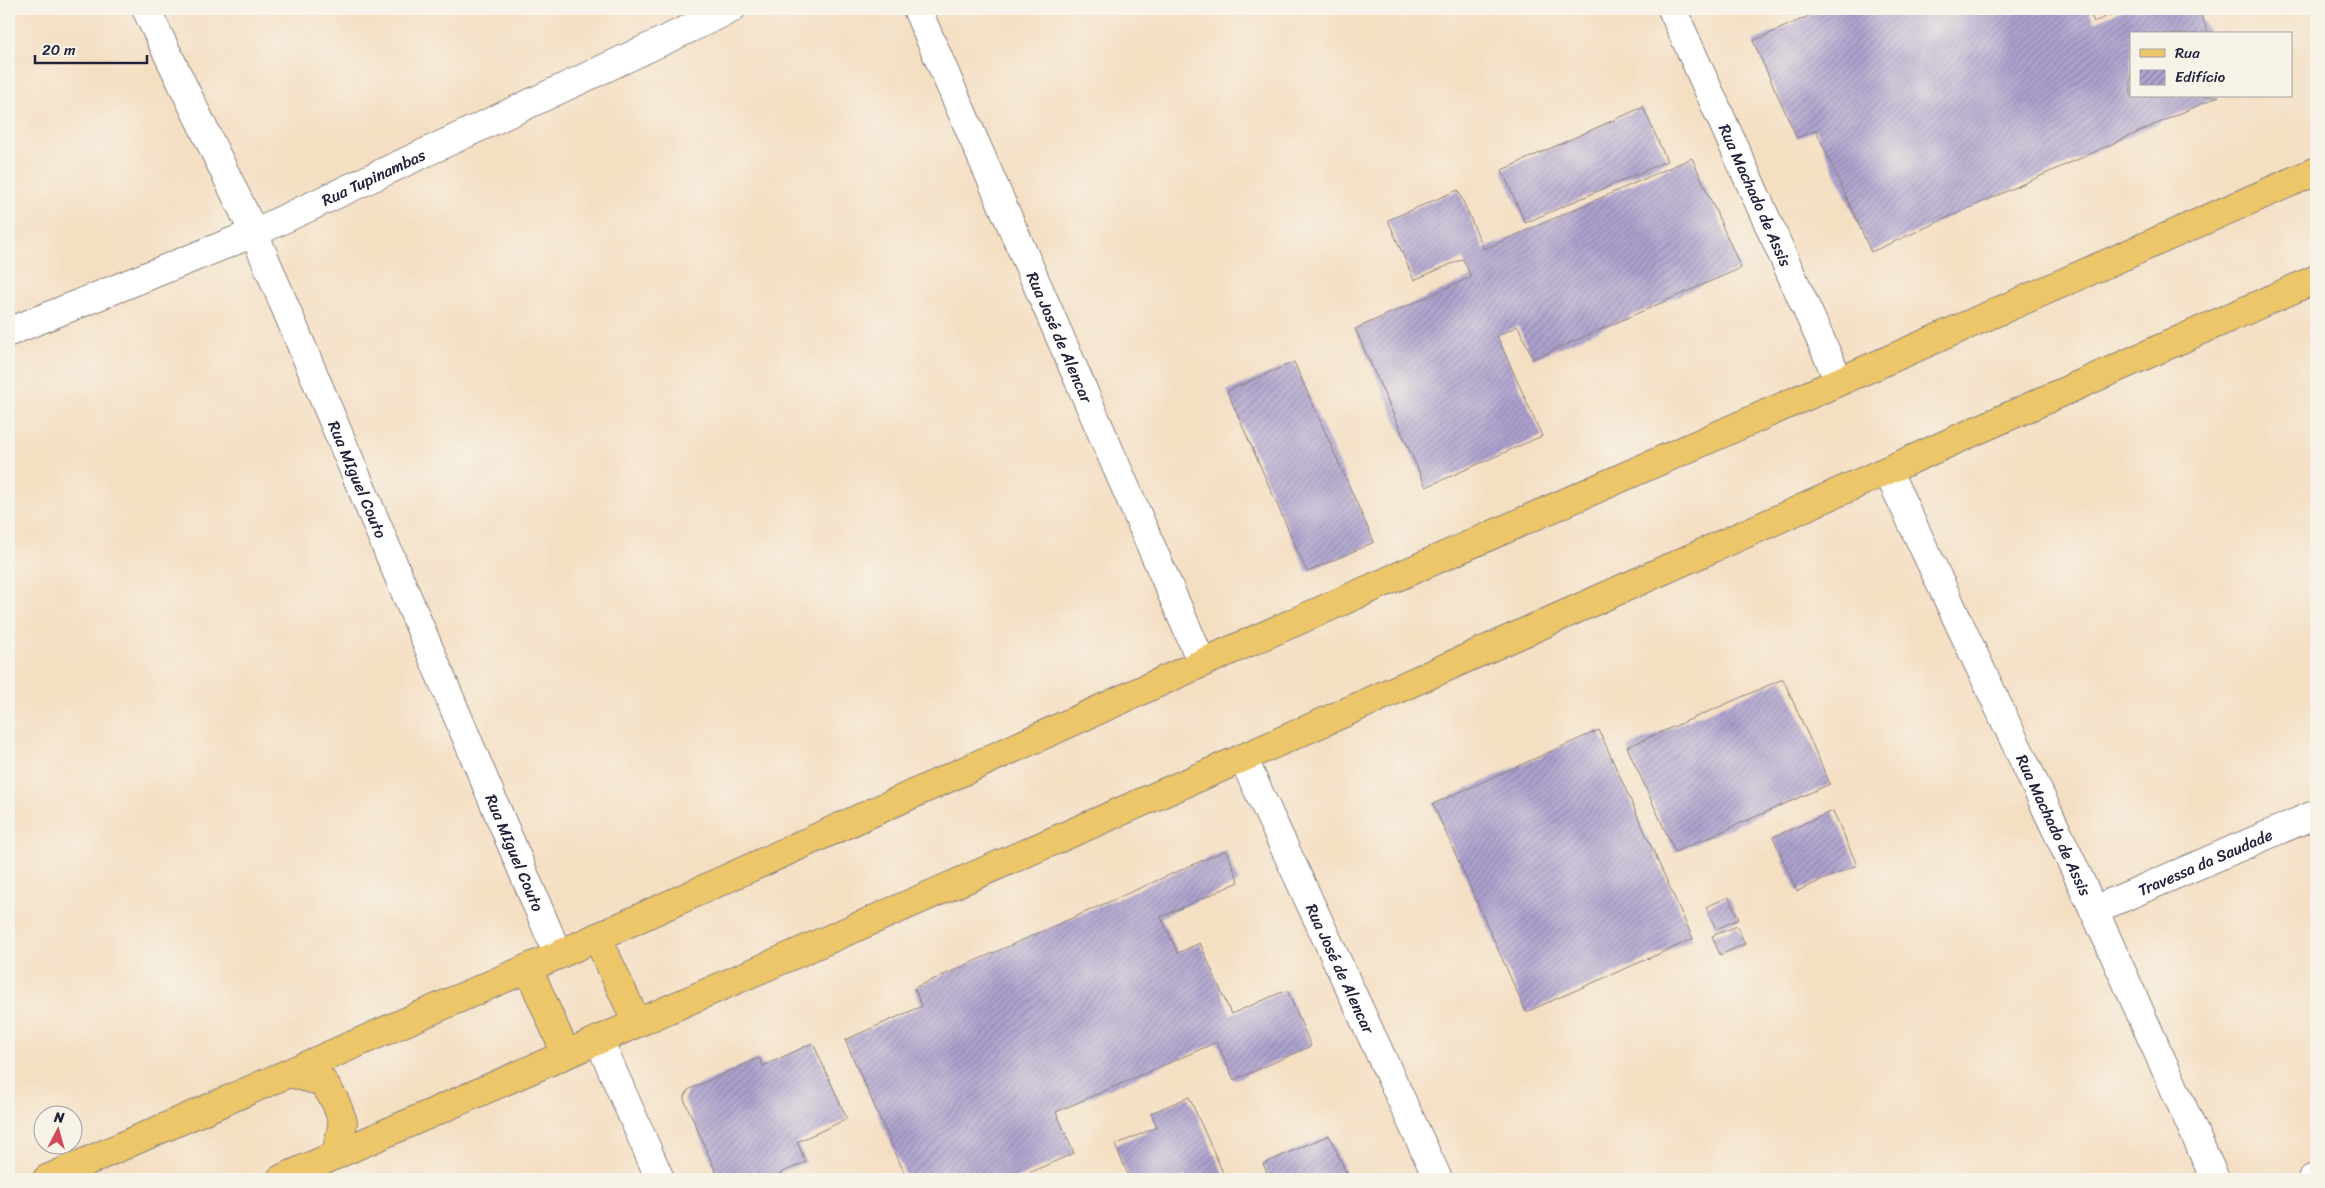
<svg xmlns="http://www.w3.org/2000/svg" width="2325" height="1188" font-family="Sriracha,sans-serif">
  <defs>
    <pattern id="building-hatch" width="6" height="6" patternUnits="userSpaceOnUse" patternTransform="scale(1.25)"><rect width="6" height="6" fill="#ada1ce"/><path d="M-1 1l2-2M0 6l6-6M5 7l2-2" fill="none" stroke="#8c83a8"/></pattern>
  </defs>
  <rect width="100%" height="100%" fill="#f7f3e8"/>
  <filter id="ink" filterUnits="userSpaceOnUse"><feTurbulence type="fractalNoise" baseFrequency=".02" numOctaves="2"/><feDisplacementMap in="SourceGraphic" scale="10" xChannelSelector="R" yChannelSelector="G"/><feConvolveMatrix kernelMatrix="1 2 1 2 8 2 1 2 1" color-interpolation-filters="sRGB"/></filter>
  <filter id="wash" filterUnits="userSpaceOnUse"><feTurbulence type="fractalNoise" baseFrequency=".0096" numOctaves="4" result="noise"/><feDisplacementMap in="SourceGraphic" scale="20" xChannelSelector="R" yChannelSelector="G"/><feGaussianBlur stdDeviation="1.12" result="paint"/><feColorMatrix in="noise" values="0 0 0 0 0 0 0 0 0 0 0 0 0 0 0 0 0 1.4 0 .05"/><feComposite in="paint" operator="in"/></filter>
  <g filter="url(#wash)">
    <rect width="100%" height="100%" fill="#f4dfc3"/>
    <g id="blocks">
      <g fill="url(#building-hatch)">
        <path d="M1824,9H2088L2094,22L2124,9H2198L2209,34H2131V96H2219L1871,252L1816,130L1797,138L1753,41Z"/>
        <path d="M1643,107L1667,161L1525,223L1502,170Z"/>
        <path d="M1692,158L1741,268L1533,359L1518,326L1497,336L1542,436L1426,487L1355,329L1471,277L1463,259L1414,280L1388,220L1458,190L1484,249Z"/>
        <path d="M1294,362L1374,542L1307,572L1227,391Z"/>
        <path d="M1783,679L1830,784L1675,852L1627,747Z"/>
        <path d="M1599,730L1693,939L1526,1012L1433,804Z"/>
        <path d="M1833,811L1857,865L1797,891L1773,837Z"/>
        <path d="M1226,850L1239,882L1161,917L1178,953L1200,943L1231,1014L1287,990L1311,1046L1234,1080L1217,1042L1056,1112L1074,1153L1015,1179H907L845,1040L922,1006L914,988Z"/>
        <path d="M1729,897L1739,919L1716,929L1706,907Z"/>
        <path d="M1737,926L1745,944L1720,955L1712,936Z"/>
        <path d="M813,1043L847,1119L797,1142L806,1162L767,1179H719L684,1099L688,1090L759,1058L763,1066Z"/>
        <path d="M1189,1097L1224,1175L1214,1179H1186L1185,1176L1178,1179H1130L1115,1145L1157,1127L1151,1113Z"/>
        <path d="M1329,1135L1347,1174L1336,1179H1270L1263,1164Z"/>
      </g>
    </g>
  </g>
  <g filter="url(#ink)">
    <use href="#blocks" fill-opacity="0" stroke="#8b807f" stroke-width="1"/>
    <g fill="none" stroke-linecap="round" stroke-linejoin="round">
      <g stroke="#8b807f" stroke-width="30">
        <g id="street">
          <path id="s1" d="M146,9L254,233L558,955"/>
          <path id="s2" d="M917,9L1202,663"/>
          <path id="s3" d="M1672,9L1839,381"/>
          <path id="s4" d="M9,332L254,233L731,9"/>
          <path id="s5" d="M1888,472L2094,910L2215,1179"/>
          <path id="s6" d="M1243,758L1438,1179"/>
          <path id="s7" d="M2094,910L2316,814"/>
          <path d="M599,1040L660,1179"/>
          <path d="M2312,1179L2316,1178"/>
        </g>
      </g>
      <g stroke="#8b807f" stroke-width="30">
        <g id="primary">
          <path d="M597,937L637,1023"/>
          <path d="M528,968L566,1054"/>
          <path d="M289,1073L323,1082L335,1101L343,1122L336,1154"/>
          <path d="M47,1179L558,955L1202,663L2316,171"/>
          <path d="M281,1179L1243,758L2316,279"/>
        </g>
      </g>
      <use href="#street" stroke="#fff" stroke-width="28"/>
      <use href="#primary" stroke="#ecc669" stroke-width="28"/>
    </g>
  </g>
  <g text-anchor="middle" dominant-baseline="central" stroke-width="4.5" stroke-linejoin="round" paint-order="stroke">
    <g font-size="16" fill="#22223b" stroke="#f7f3e8">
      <text stroke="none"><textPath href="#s4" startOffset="396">Rua Tupinambas</textPath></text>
      <text stroke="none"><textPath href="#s3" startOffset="204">Rua Machado de Assis</textPath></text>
      <text stroke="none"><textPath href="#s2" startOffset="358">Rua José de Alencar</textPath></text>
      <text stroke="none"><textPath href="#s1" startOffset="516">Rua MIguel Couto</textPath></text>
      <text stroke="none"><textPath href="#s5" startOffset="390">Rua Machado de Assis</textPath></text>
      <text stroke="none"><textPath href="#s1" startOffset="921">Rua MIguel Couto</textPath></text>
      <text stroke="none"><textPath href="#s7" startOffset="121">Travessa da Saudade</textPath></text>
      <text stroke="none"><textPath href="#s6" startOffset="232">Rua José de Alencar</textPath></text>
    </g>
  </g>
  <rect width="2325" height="1188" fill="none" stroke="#f7f3e8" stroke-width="30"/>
  <rect x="2130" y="32" width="162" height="65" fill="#f7f3e8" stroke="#a29fa3"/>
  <rect x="2140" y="49" width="25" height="8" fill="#ecc669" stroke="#a29fa3"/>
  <text x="2175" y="58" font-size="15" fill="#22223b">Rua</text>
  <rect x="2140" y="70" width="25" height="15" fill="url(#building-hatch)" stroke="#a29fa3"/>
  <text x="2175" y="82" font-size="15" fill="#22223b">Edifício</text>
  <g transform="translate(58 1130) rotate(6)"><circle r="24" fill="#f7f3e8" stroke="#a29fa3"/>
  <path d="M0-4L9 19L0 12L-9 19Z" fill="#d1495b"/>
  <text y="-8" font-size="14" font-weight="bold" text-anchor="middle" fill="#22223b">N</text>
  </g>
  <path d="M35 55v8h112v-8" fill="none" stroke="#22223b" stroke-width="2.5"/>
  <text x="42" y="55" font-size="15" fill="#22223b" stroke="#f7f3e8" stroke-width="4" paint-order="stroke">20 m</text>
</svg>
